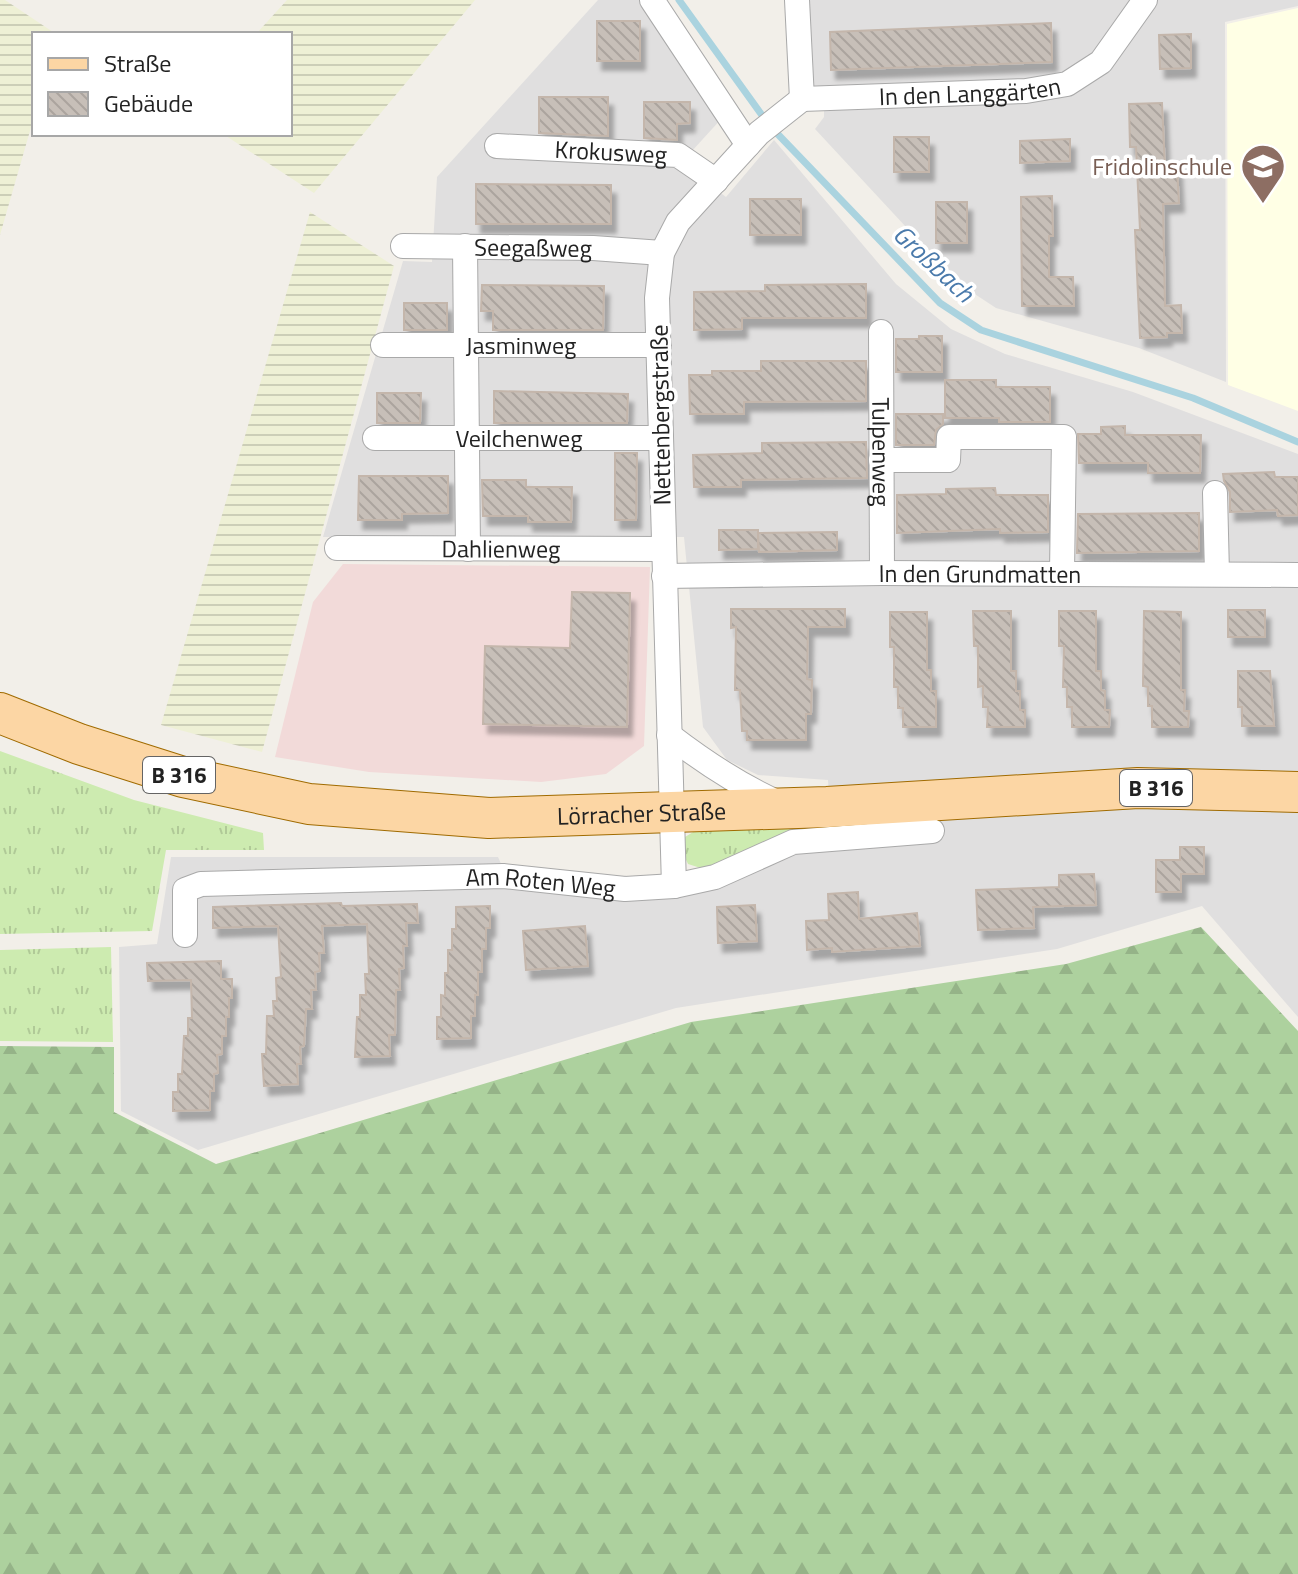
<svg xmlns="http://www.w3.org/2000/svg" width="1298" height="1574" font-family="'Titillium Web',sans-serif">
  <defs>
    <pattern id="farmland-rules" width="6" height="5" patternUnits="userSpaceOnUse" patternTransform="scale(2)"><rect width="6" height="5" fill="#eef0d5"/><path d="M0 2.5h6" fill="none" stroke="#ccceb7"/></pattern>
    <pattern id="grass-tufts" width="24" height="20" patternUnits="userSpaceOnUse" patternTransform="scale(2)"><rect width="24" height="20" fill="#cdebb0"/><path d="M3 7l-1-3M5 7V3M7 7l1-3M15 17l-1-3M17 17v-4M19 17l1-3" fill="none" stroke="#b0c997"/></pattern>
    <pattern id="forest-firs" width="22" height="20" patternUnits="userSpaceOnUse" patternTransform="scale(2)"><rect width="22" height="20" fill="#add19e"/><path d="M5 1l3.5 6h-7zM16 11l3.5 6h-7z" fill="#95b388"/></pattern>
    <pattern id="building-back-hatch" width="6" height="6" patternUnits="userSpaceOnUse" patternTransform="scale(2)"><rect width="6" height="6" fill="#c7bfb8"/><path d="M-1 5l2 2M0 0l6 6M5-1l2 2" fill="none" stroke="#aba49e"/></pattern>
    <filter id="shadow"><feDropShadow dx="5" dy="9" stdDeviation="2" flood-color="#0004"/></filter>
  </defs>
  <rect width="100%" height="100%" fill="#f2efe9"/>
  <g fill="#e0dfdf">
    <path d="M598,0H646L723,117L681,163L726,197L774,140L896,284L951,329L1005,354L1133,392L1298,454V1017L1202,906L1057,949L676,1008L198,1150L121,1111L119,947L157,944L171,857H498L511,886L616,895L787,849L832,845L828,780L758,775L727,760L703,727L684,537H323L403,261L432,262L437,177Z"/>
    <path d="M809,0H1298V6L1225,22L1226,382L1139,348L996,308L958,283L815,129L824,117V86H813Z"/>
  </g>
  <path fill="#f2dad9" d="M343,564L650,567L644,746L606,774L541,782L369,772L275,757L313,602Z"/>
  <path fill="#ffffe5" d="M1298,8V411L1228,385L1227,24Z"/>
  <g fill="url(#farmland-rules)">
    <path d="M0,0H5L56,34H34V117L0,235Z"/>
    <path d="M287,0H475L314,193L223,134H290V34H256Z"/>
    <path d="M310,212L394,266L262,752L161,725Z"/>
  </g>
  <g fill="url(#grass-tufts)">
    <path d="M0,751L134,800L263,833L264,850H166L152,931L0,934Z"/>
    <path d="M821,826V832L707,870L688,864L681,849L685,837L698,829Z"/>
    <path d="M111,947L113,1042L0,1041V950Z"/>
  </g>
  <path fill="url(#forest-firs)" d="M1201,927L1298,1031V1574H0V1046L114,1047V1112L216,1164L691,1022L1066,964Z"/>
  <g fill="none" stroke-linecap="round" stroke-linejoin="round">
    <path stroke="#aad3df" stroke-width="7" d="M679,0L769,125L940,303L981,330L1193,398L1298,442"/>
  </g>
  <g fill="url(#building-back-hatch)" stroke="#c4b6ab" stroke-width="2" filter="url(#shadow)">
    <rect x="597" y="21" width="43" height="40"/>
    <path d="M1051,23L1052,62L831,70L830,32Z"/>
    <path d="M1191,34V68L1160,69L1159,35Z"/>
    <path d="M539,97H608V136L539,133Z"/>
    <path d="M644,102H690V123L677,124V140L644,138Z"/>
    <path d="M1162,103L1165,169L1177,168L1179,203L1163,204L1165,306L1181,305L1182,333H1167V337L1140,338L1135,230H1140L1136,147H1130L1129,104Z"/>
    <rect x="894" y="137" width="35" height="35"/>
    <path d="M1070,139V161L1020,163V141Z"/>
    <path d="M476,184L611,185V224H476Z"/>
    <path d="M1052,196L1053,236H1049V277H1073L1074,306H1022L1021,197Z"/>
    <rect x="750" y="199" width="51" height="36"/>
    <rect x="936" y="202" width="31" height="41"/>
    <path d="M866,284V318H742V329L694,330V292L765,291V285Z"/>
    <path d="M482,285L604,286L603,330H493V311H481Z"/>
    <rect x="404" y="303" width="43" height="27"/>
    <path d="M919,336H942V372H896V339H919Z"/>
    <path d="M761,361H866V401L744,402V414H690L689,375H712V371H761Z"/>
    <path d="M945,380H996V387H1050V422H999V418H945Z"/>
    <path d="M494,391L628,394L627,423H494Z"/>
    <path d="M377,393H421L420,423H377Z"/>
    <path d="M896,414H943V424L936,430L934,445H896Z"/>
    <path d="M1125,426V435H1201L1200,473H1148V463H1079L1078,434H1101V427Z"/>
    <path d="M866,442L867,478L741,480V487H694L693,455L762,453V443Z"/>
    <path d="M615,453H637L636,520H615Z"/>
    <path d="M1274,472L1275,477H1298V515L1278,516L1277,510L1230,512V492L1224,481L1223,474Z"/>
    <path d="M359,476H448V513L402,514V520H358Z"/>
    <path d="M482,480H526V487H572L571,522H528V516H483Z"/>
    <path d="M995,488L996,495H1048V532L1000,533V529L897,533V495L946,494V489Z"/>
    <path d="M1199,513V551L1077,553L1078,514Z"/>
    <path d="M719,530H758V549L719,550Z"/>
    <path d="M837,532V550L759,552L758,533Z"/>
    <path d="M572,592L630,593L627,727L483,724L485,646L570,648Z"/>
    <path d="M731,609H845V627H808L807,679L812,680L811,714H806V740H747V731H742L740,690H735L736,627L731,628Z"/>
    <rect x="1228" y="610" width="37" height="27"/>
    <path d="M973,611H1011V671H1016V691H1020V710H1025V727H987L988,707H983V686L978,687V646H974Z"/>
    <path d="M1059,611H1096V671H1101V690L1105,691V710H1110L1109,727H1072V707H1067V687H1063L1064,646H1059Z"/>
    <path d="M1144,611L1181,612V690H1185L1184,711H1189L1188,727H1152V706H1148V687L1143,686Z"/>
    <path d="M890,612H927V670H931V691H936V727H903V708H898V687H894V647H890Z"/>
    <path d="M1238,671H1270L1274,726H1242V707H1238Z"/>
    <path d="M1180,847H1204V874H1181V892H1156V860H1180Z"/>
    <path d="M1094,874L1096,905L1033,907L1034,928L978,930L976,890L1059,887V875Z"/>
    <path d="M858,892L859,919L917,913L920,946L832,952V948L807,950L806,921L829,920L828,894Z"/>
    <path d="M341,903L342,906L417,904L418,923H406L407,946H403L404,968L399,969L400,990H396L395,1035H389L390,1056L355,1057L357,1017H360V995H366L365,974H369L367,924L322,926L324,953H319L320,971L315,972L316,990H311L312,1009H306L304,1046L300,1047L301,1064H297L298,1084L264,1086L262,1054H266L267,1016H274L273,1001H277L276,978L281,977L278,926L213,928V907Z"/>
    <path d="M755,905L757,941L718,943L717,907Z"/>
    <path d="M490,906V928H486V949H482V972H478V995H475V1016H471V1038L437,1039V1017H441V995L445,996V973H448V950H452V929H456V907Z"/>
    <path d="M585,926L588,966L526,970L523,931Z"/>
    <path d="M221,961V979H232V998H229V1017H226V1036H222V1054L217,1055L218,1073L214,1074V1091H210V1110L173,1111V1092H178V1074H182L184,1036H188V1018H192L191,980L148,981L147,963Z"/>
  </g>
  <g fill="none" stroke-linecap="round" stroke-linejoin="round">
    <g stroke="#a9a9a9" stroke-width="26">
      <g id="street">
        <path d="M652,0L748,145"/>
        <path d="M797,0L802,99"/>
        <path id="s1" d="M802,99L1026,91L1067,84L1101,62L1145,0"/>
        <path id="s2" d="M497,146L678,155L716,181"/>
        <path id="s3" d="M403,246L593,248L662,253"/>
        <path d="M465,246L468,549"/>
        <path id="s4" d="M881,332L882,573"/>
        <path id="s5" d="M383,345H659"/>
        <path id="s6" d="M375,438H661"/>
        <path d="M881,460H948L949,437H1064L1062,572"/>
        <path d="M1215,493L1217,574"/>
        <path id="s7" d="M337,548L663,549"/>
        <path id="s8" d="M664,576L882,573L1298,575"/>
        <path d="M669,735C704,762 738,785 779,803"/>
        <path d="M674,886L657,298L662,253L678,222L759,133L802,99"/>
        <path id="s9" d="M185,935V890L201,884L503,876L625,889L674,886L715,877L793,842L932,831"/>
      </g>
    </g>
    <g stroke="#a06b00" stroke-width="42">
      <g id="primary">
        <path id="s10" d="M0,713L79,744L183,777L309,804L489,818L827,807L1138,788L1298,792"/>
      </g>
    </g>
    <use href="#street" stroke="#fff" stroke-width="24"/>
    <use href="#primary" stroke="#fcd6a4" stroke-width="40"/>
  </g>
  <defs>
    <g id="school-pin" transform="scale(2.3)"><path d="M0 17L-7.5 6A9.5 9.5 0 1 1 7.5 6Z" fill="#8d6e63" stroke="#fff"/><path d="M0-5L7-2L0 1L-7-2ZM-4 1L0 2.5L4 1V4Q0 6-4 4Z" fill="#fff"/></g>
  </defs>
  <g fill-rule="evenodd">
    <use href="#school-pin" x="1263" y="166"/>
  </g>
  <g text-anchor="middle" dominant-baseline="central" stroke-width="7" stroke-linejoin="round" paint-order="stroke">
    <g fill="#fff" stroke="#646464" stroke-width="2">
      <rect x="143" y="757" width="72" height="36" rx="6"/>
      <rect x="1120" y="770" width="72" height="36" rx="6"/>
    </g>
    <g font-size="22" font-weight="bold" fill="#222">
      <text x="179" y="775">B 316</text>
      <text x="1156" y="788">B 316</text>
    </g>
    <g font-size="24" fill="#222" stroke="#fff">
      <text stroke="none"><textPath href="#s1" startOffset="168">In den Langgärten</textPath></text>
      <text stroke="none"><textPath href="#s2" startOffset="114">Krokusweg</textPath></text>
      <text stroke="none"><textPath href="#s3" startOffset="130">Seegaßweg</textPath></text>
      <text stroke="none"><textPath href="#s5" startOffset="138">Jasminweg</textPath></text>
      <text transform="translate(660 415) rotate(-91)">Nettenbergstraße</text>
      <text stroke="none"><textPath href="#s6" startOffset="144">Veilchenweg</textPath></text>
      <text stroke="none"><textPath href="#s4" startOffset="120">Tulpenweg</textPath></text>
      <text stroke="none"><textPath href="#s7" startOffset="164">Dahlienweg</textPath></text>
      <text stroke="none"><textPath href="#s8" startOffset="316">In den Grundmatten</textPath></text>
      <text stroke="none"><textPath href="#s10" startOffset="656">Lörracher Straße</textPath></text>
      <text stroke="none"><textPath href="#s9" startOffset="402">Am Roten Weg</textPath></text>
    </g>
    <g font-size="24" fill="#785e54" stroke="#fff" text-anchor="end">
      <text x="1232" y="166">Fridolinschule</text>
    </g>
    <g font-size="26" font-style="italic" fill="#4a7aab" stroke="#fff">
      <text transform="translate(934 263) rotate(43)">Großbach</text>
    </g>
  </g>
  <rect x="32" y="32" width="260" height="104" fill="#ffffff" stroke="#a7a7a7" stroke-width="2"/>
  <rect x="48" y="58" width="40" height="12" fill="#fcd6a4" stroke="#a7a7a7" stroke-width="2"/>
  <text x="104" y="72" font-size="24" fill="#222222">Straße</text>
  <rect x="48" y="92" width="40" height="24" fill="url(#building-back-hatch)" stroke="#a7a7a7" stroke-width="2"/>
  <text x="104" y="112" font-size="24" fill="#222222">Gebäude</text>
</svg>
